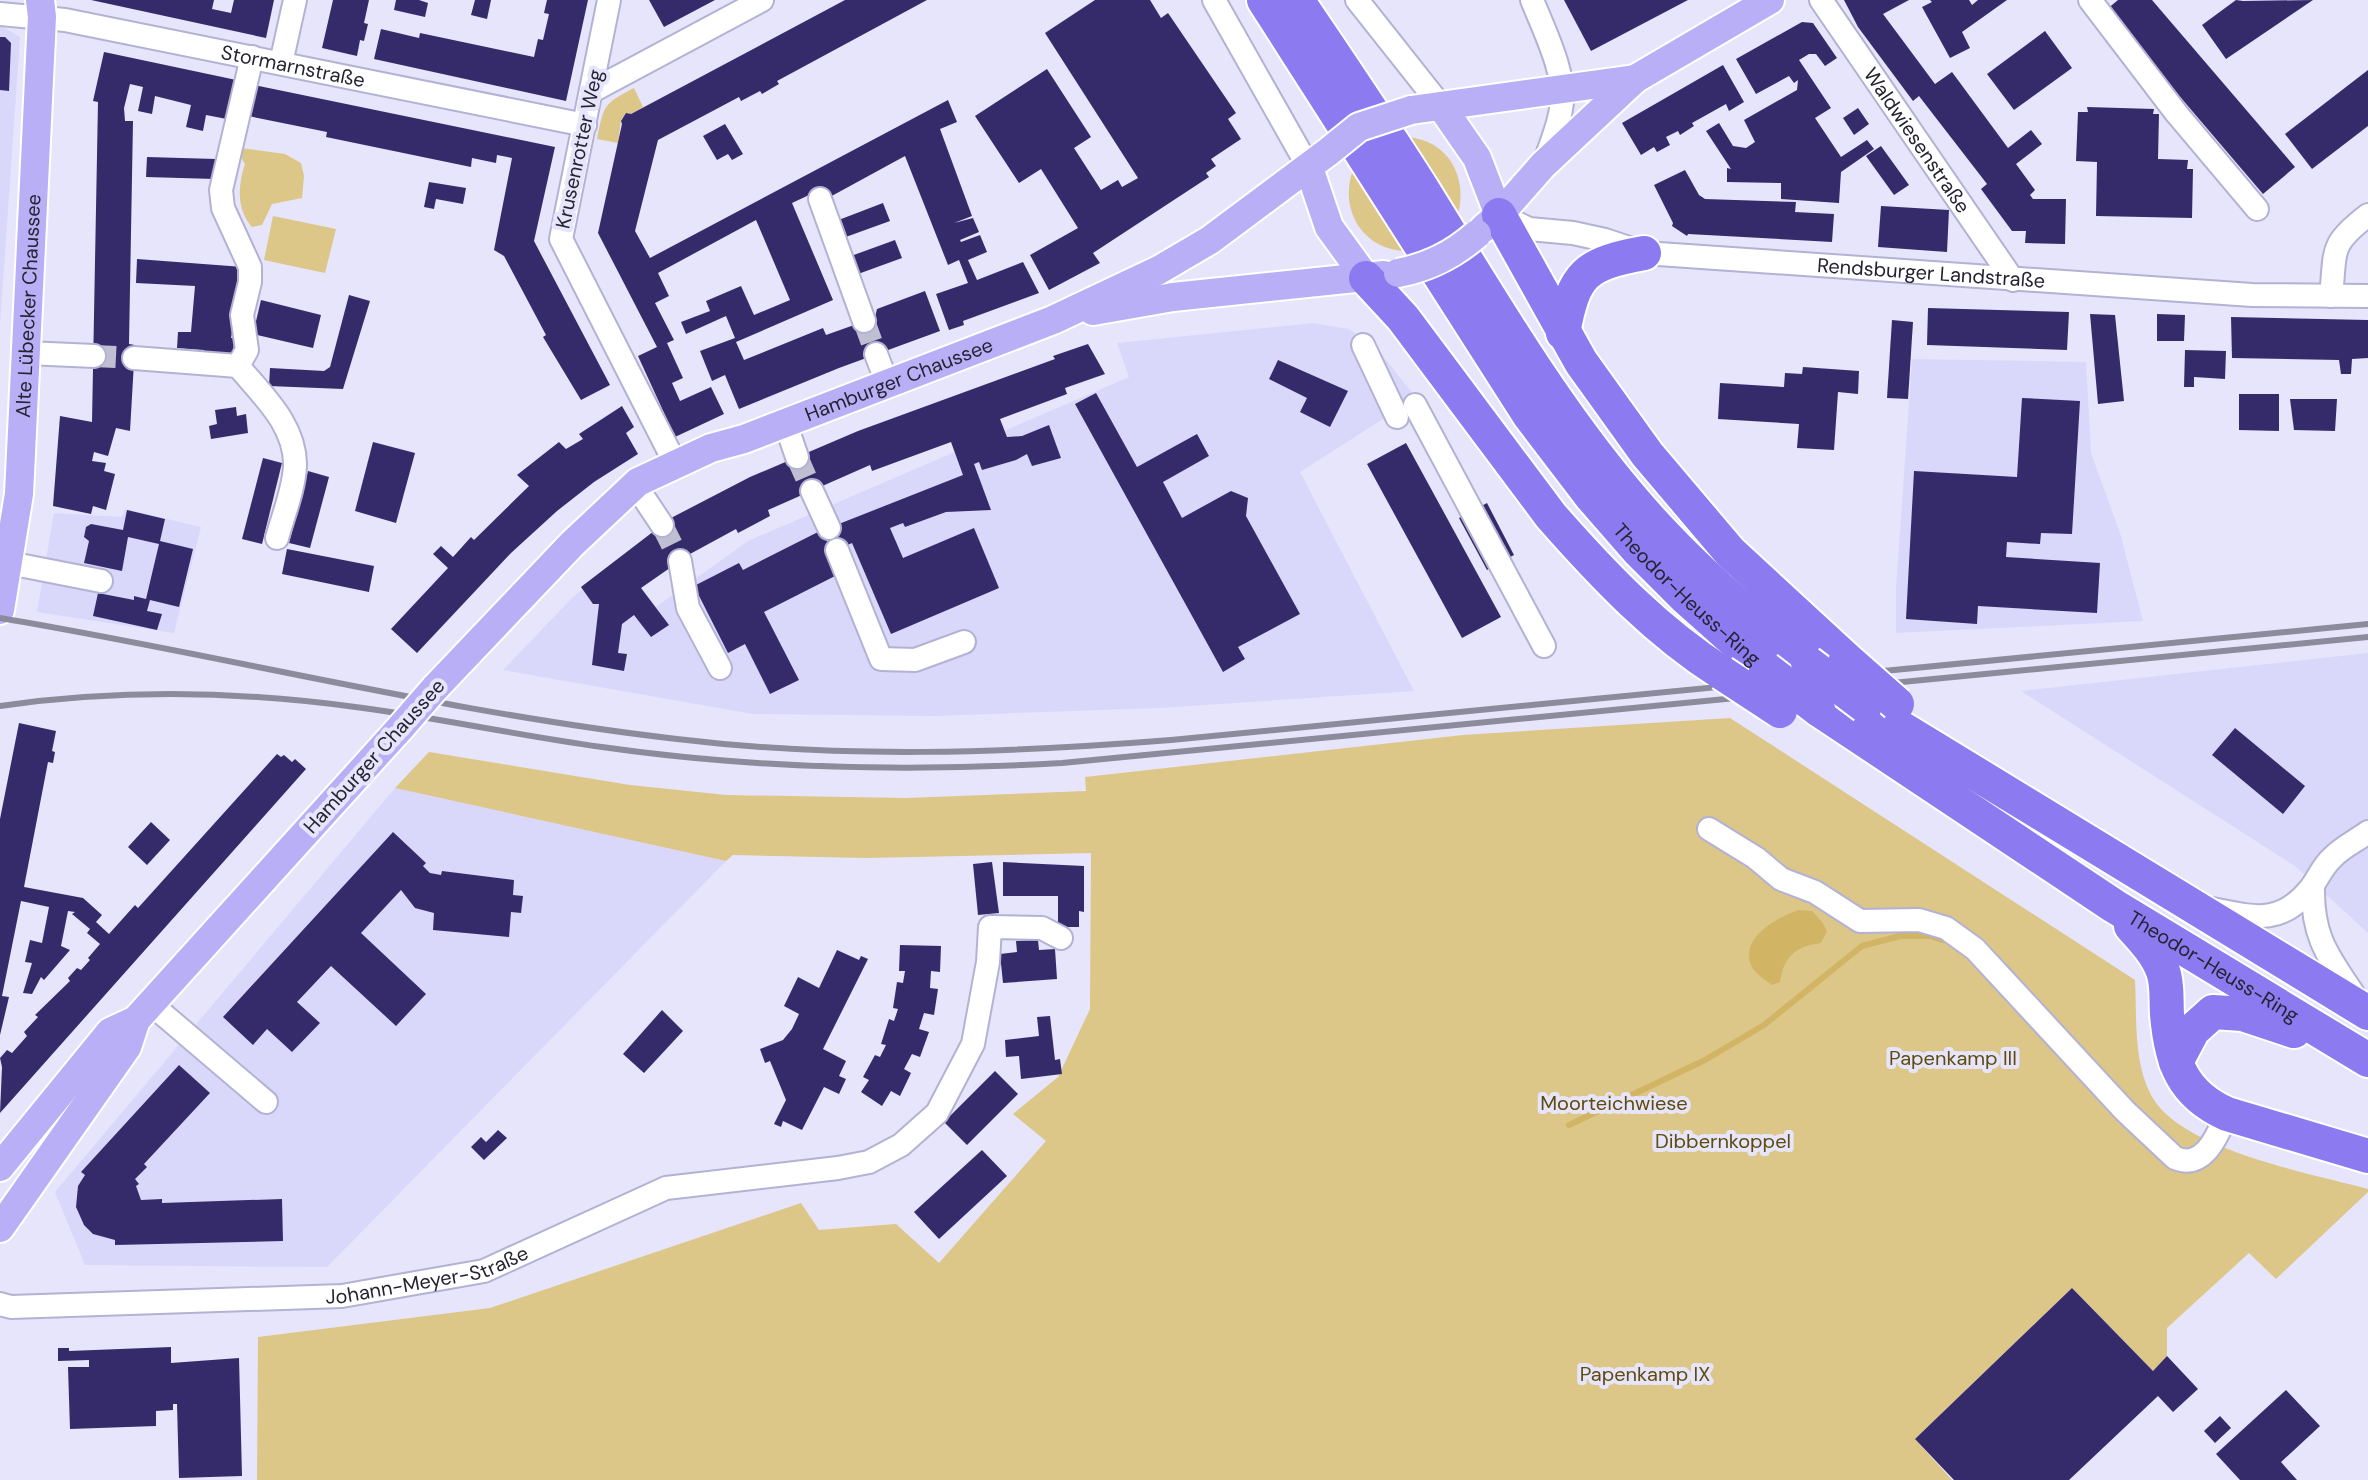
<svg xmlns="http://www.w3.org/2000/svg" width="2368" height="1480" font-family="'DM Sans',sans-serif">
  <rect width="100%" height="100%" fill="#e6e5fb"/>
  <g fill="#d9d8fa">
    <path d="M0,25L20,37L0,325Z"/>
    <path d="M1313,323L1349,329L1379,351L1416,398L1300,472L1414,691L1159,708L935,716L753,714L503,670L572,598L619,558L656,607L748,541L1129,377L1117,343Z"/>
    <path d="M1912,359L2086,362L2091,453L2120,533L2143,621L1896,633V589Z"/>
    <path d="M125,509L201,527L174,633L37,612L54,513L122,517Z"/>
    <path d="M2368,653V933L2295,866L2021,691Z"/>
    <path d="M395,788L726,861L327,1267L85,1265L55,1192Z"/>
  </g>
  <g fill="#dcc688">
    <path d="M634,88L643,107L631,114L626,113L621,120L618,143L597,139C604,105 603,104 634,88Z"/>
    <path d="M1407,137C1448,140 1468,177 1458,214L1456,215Z"/>
    <path d="M241,148L285,154L301,163L304,176L302,198L272,204L262,225L252,227C236,209 238,185 245,164L239,154Z"/>
    <path d="M1356,171L1403,251C1363,248 1340,211 1352,173Z"/>
    <path d="M273,216L336,229L325,273L264,260Z"/>
    <path d="M1730,718L2135,980C2137,1017 2133,1061 2151,1095C2180,1150 2310,1173 2368,1189V1192L2276,1279L2249,1253L2167,1328V1356L2153,1371L2072,1288L1915,1439L1952,1480H257L258,1337L490,1308L801,1203L819,1230L896,1224L939,1263L1046,1141L1013,1114L1058,1077L1090,1009L1091,853L867,858L733,855L726,861L395,788L429,752L630,785L726,795L906,798L1086,791L1085,777L1463,735Z"/>
  </g>
  <path fill="#d1b565" d="M1798,910L1812,911L1822,922L1827,931L1821,943C1796,946 1784,956 1780,982L1772,985C1764,979 1752,972 1750,962C1743,935 1778,918 1798,910Z"/>
  <g fill="none" stroke-linecap="round" stroke-linejoin="round">
    <path stroke="#d1b565" stroke-width="6" d="M1569,1125L1705,1060L1764,1025L1862,946L1900,936H1931L1942,940"/>
  </g>
  <g fill="#362b6a">
    <path d="M91,0H214L212,9L231,13L234,0H274L266,38Z"/>
    <path d="M333,0H369L364,23L368,24L364,41L360,40L357,56L322,48Z"/>
    <path d="M396,0H419L428,3L425,17L394,10Z"/>
    <path d="M475,0H491L487,19L471,15Z"/>
    <path d="M547,0H588L566,101L374,59L381,29L419,38L420,33L534,57L538,39L543,40L549,14L544,13Z"/>
    <path d="M649,0H715L664,27Z"/>
    <path d="M845,0H927L777,81L779,84L762,94L760,91L741,101L739,97L658,140L635,231L650,258L948,100L957,122L940,129L972,216L954,223L973,218L979,232L960,240L961,242L980,235L987,252L968,260L977,280L1023,262L1039,293L963,321L964,325L949,330L936,294L968,283L959,260L948,265L905,156L828,198L824,188L792,203L833,300L736,342L744,360L823,328L826,335L871,319L875,317L877,309L925,291L940,331L839,368L739,409L725,375L712,381L700,351L735,338L726,316L686,334L681,322L710,311L706,301L741,286L754,315L790,300L756,220L658,273L669,296L655,303L674,340L667,343L683,378L672,383L680,401L711,387L724,414L675,437L638,356L657,347L598,233L622,124L621,121L626,113L631,114Z"/>
    <path d="M1095,0H1150L1161,18L1168,13L1236,113L1228,119L1241,139L1211,159L1216,166L1206,173L1209,177L1093,253L1100,263L1049,290L1030,255L1078,228L1041,169L1019,183L975,116L1047,69L1091,137L1074,148L1101,190L1118,180L1122,187L1138,178L1045,33Z"/>
    <path d="M1564,0H1688L1591,51Z"/>
    <path d="M1844,0H1909L1883,14L1935,84L1952,72L2008,148L2031,130L2042,144L2016,164L2035,190L2030,195L2033,199H2066L2065,244L2025,243L2026,231H2012L1981,189L1987,184L1919,96L1913,101L1858,27Z"/>
    <path d="M1930,0H1969L1972,5L1978,0H2007L1962,32L1970,48L1950,58L1922,7L1932,2Z"/>
    <path d="M2118,0H2152L2295,167L2263,194L2106,10Z"/>
    <path d="M2236,0L2243,1L2313,0L2226,59L2202,25Z"/>
    <path d="M1802,22L1813,23L1837,58L1825,66L1816,54H1809L1799,60L1831,108L1815,118L1841,157L1867,140L1874,149L1841,172L1839,203L1781,199V183L1727,182V168L1731,169L1706,131L1719,123L1733,146L1746,148L1755,142L1744,120L1797,90L1798,80L1794,83L1789,76L1756,94L1736,59Z"/>
    <path d="M2045,31L2072,68L2014,110L1987,74Z"/>
    <path d="M0,37H5L11,43L9,91L0,90Z"/>
    <path d="M104,52L241,81L232,120L206,115L203,131L186,127L191,105L155,96L152,114L138,111L143,87L130,84L124,108L125,121H133L129,344L135,345L130,431L116,428L108,456L94,452L92,461L106,463L104,471L115,474L106,510L93,506L91,514L53,506L60,416L92,422L98,102L93,101Z"/>
    <path d="M1723,65L1744,102L1729,111L1726,104L1692,123L1694,126L1680,135L1678,131L1666,137L1670,145L1657,152L1654,147L1641,155L1622,123Z"/>
    <path d="M2368,70V126L2312,169L2285,134Z"/>
    <path d="M254,85L555,147L534,241L610,385L581,400L543,337L546,335L504,256L494,250L512,158L497,155L496,163L472,158L471,167L326,137L327,132L248,116Z"/>
    <path d="M2087,107L2154,109L2153,114H2159L2158,159L2188,160L2187,169H2193L2192,218L2096,216L2097,162L2076,161L2078,112H2088Z"/>
    <path d="M1858,108L1869,124L1854,135L1843,118Z"/>
    <path d="M725,124L743,154L732,160L728,154L717,160L703,136Z"/>
    <path d="M1881,146L1909,185L1894,195L1866,156Z"/>
    <path d="M147,157L216,159L215,179L146,177Z"/>
    <path d="M1685,170L1699,195L1705,199L1796,202L1795,212L1834,214L1832,242L1688,234L1687,236L1672,226L1673,223L1654,185Z"/>
    <path d="M429,182L466,188L463,204L436,199L434,209L424,207Z"/>
    <path d="M883,203L890,221L843,238L836,221Z"/>
    <path d="M1881,206L1949,210L1947,252L1878,247Z"/>
    <path d="M895,240L902,258L858,274L851,256Z"/>
    <path d="M137,259L243,267L231,338H235L232,358L204,355V350L177,348L178,332H191L195,286L136,283Z"/>
    <path d="M349,295L370,301L343,389L269,386L270,368L324,371L330,367Z"/>
    <path d="M261,300L321,315L313,348L253,334Z"/>
    <path d="M1928,308L2069,312L2067,350L1927,345Z"/>
    <path d="M2090,314L2115,315L2124,401L2098,404Z"/>
    <path d="M2157,314L2185,315L2184,341H2157Z"/>
    <path d="M2231,317L2368,320V358L2352,359L2351,374H2341L2339,360L2232,358Z"/>
    <path d="M1892,320L1913,322L1908,399L1887,398Z"/>
    <path d="M1088,344L1105,374L1065,388L1067,394L1000,419L1007,437L1022,436L1049,425L1061,458L1032,466L1027,454L1016,460L982,470L979,462L974,464L991,510L946,512L905,527L903,523L890,528L903,558L974,528L999,588L891,634L852,543L826,555L837,575L764,612L799,680L770,694L745,644L728,653L694,586L739,563L743,570L816,533L963,475L951,442L872,471L870,465L768,510L770,516L738,533L736,529L690,554L641,588L669,625L651,637L634,615L622,624L618,653L627,654L624,671L592,665L599,604H593L581,587L671,518L750,477L858,431L1055,359L1053,356Z"/>
    <path d="M2185,350L2226,351L2225,379L2194,377V387H2184Z"/>
    <path d="M1278,360L1348,391L1330,427L1300,412L1307,398L1269,379Z"/>
    <path d="M1803,367L1859,371L1858,394L1838,392L1834,450L1797,448L1799,424L1718,419L1720,383L1784,387L1785,373L1802,374Z"/>
    <path d="M1096,393L1137,467L1197,434L1209,456L1163,482L1182,518L1231,491L1248,498L1246,516L1300,614L1238,647L1245,659L1223,672L1075,404Z"/>
    <path d="M2239,394H2279V431L2239,430Z"/>
    <path d="M2022,398L2080,401L2072,534L2041,533L2040,544L2007,542L2006,557L2100,563L2097,613L1978,606L1977,624L1906,619L1914,471L2017,477Z"/>
    <path d="M2290,399H2337L2335,431L2294,430Z"/>
    <path d="M622,406L634,427L626,433L638,454L594,482L557,511L511,553L417,653L391,629L448,568L433,554L441,546L453,557L471,537L474,540L529,486L517,475L559,442L566,449L583,439L579,434Z"/>
    <path d="M236,407L237,416L246,414L248,433L211,439L209,426L217,424L215,410Z"/>
    <path d="M373,442L415,453L396,523L355,511Z"/>
    <path d="M1406,443L1501,617L1462,638L1367,464Z"/>
    <path d="M263,458L282,463L262,544L242,539Z"/>
    <path d="M308,471L329,477L310,548L289,543Z"/>
    <path d="M1487,503L1514,555L1487,570L1459,518Z"/>
    <path d="M127,510L165,519L160,541L193,549L179,607L150,600L147,611L162,614L157,630L93,616L98,593L134,600V596L146,599L159,544L128,537L122,571L84,563L89,541L84,537L86,527L91,524L123,530Z"/>
    <path d="M287,549L374,566L369,592L282,574Z"/>
    <path d="M19,723L56,731L52,751L55,752L53,763L48,762L24,887L83,898L102,915L96,922L109,934L135,905L138,908L277,754L281,757L284,755L292,762L295,759L306,769L0,1113L2,1067L0,1058L7,1050L12,1053L27,1036L24,1032L38,1017L35,1015L70,981L68,978L77,968L81,970L90,960L88,958L100,944L87,933L90,929L72,914L75,912L68,911L61,946L70,950L44,980L41,977L32,994L23,993L32,963L25,962L30,940L42,943L49,907L21,901L2,996L9,997L0,1035V819Z"/>
    <path d="M2235,728L2305,786L2283,814L2212,755Z"/>
    <path d="M151,822L170,840L147,865L128,847Z"/>
    <path d="M393,832L426,863L423,866L430,873L441,875L442,871L514,880L513,895L523,896L521,913L511,912L509,937L433,930L434,913L415,908L401,890L361,933L426,994L396,1026L331,966L297,1002L320,1023L292,1052L267,1029L253,1045L223,1017Z"/>
    <path d="M992,862L999,913L978,915L973,864Z"/>
    <path d="M1003,862L1084,866V912L1079,911V927H1058V896H1003Z"/>
    <path d="M1038,940L1039,950L1055,949L1057,979L1003,983L1000,954L1017,952L1016,941Z"/>
    <path d="M900,945L941,946L940,972L931,971L930,988L938,989L934,1015L924,1013L919,1029L929,1032L920,1057L912,1054L904,1069L911,1073L900,1096L891,1091L882,1106L861,1092L869,1080L863,1077L875,1055L880,1057L886,1045L881,1044L889,1019L894,1021L898,1009L893,1008L897,982L903,983L905,971H899Z"/>
    <path d="M837,950L859,960L861,956L868,959L823,1049L846,1061L839,1076L846,1079L839,1094L824,1087L802,1130L783,1121L781,1127L774,1124L786,1100L770,1061L765,1063L760,1049L783,1040L792,1029L799,1014L784,1006L798,977L819,988Z"/>
    <path d="M662,1010L683,1031L644,1073L623,1054Z"/>
    <path d="M1050,1016L1055,1060L1060,1059L1062,1074L1021,1079L1019,1056L1006,1057L1005,1040L1039,1036L1037,1017Z"/>
    <path d="M179,1065L210,1093L144,1164L147,1167L135,1179L139,1184L136,1186L141,1200L162,1199V1203L282,1199L283,1241L115,1245V1240L93,1234L84,1225L76,1207L78,1186L85,1175L81,1172Z"/>
    <path d="M995,1071L1018,1094L967,1145L944,1122Z"/>
    <path d="M498,1130L507,1138L484,1160L471,1147L481,1137L486,1142Z"/>
    <path d="M982,1150L1007,1176L939,1239L914,1212Z"/>
    <path d="M2072,1288L2153,1371L2167,1356L2198,1389L2173,1412L2158,1396L2069,1480H1954L1915,1439Z"/>
    <path d="M171,1347V1363L239,1358L242,1476L179,1478L177,1404H173V1410L156,1411V1426L70,1429L68,1367H89V1360L58,1361V1348H69V1351Z"/>
    <path d="M2286,1390L2320,1426L2281,1462L2297,1480H2240L2216,1454Z"/>
    <path d="M2220,1416L2231,1428L2215,1443L2204,1431Z"/>
  </g>
  <g fill="none" stroke-linecap="round" stroke-linejoin="round">
    <g stroke="#bfbed2" stroke-width="22" stroke-dasharray="22 11" stroke-linecap="butt">
      <path d="M864,321L876,354"/>
      <path d="M94,356L134,358"/>
      <path d="M797,457L812,491"/>
      <path d="M662,525L680,561"/>
    </g>
    <g stroke="#b3b2d4" stroke-width="26">
      <g id="minor">
        <path d="M609,0L561,239L675,463"/>
        <path d="M1214,0L1309,168"/>
        <path d="M1357,0L1441,106"/>
        <path d="M1532,0C1544,30 1568,77 1561,109C1558,128 1550,146 1544,164"/>
        <path id="s1" d="M1821,0L2013,280"/>
        <path d="M2090,0L2177,114L2257,209"/>
        <path id="s2" d="M0,14L65,20L585,125"/>
        <path d="M252,57L221,190L223,208L250,267V282L242,315L247,350L238,366C262,395 296,425 295,466C294,489 283,516 277,538"/>
        <path d="M281,63L295,0"/>
        <path d="M592,91L762,0"/>
        <path d="M820,199L864,321"/>
        <path id="s3" d="M1500,215L1529,229L1573,233L1605,240L1644,253L2252,295L2368,296"/>
        <path d="M2331,296C2336,249 2329,245 2368,215"/>
        <path d="M1363,345L1397,417"/>
        <path d="M27,353L94,356"/>
        <path d="M876,354L887,383"/>
        <path d="M134,358L238,366"/>
        <path d="M1415,405L1544,646"/>
        <path d="M785,422L797,457"/>
        <path d="M812,491L829,528"/>
        <path d="M644,498L662,525"/>
        <path d="M837,550L881,659L915,660L964,642"/>
        <path d="M680,561L688,608L720,668"/>
        <path d="M9,563L101,581"/>
        <path d="M1709,829L1756,858L1781,879L1815,892L1860,921L1919,920L1946,928L1975,949L2125,1111L2175,1158C2204,1170 2217,1136 2227,1114"/>
        <path d="M2313,887C2312,940 2330,958 2358,1001"/>
        <path d="M2212,909C2253,917 2280,926 2310,889C2318,879 2322,867 2332,858C2342,847 2356,841 2368,832"/>
        <path d="M151,1004L266,1102"/>
        <path id="s4" d="M0,1304L11,1307L342,1296L484,1271L666,1188L838,1168L869,1162L901,1145L937,1113L973,1044L988,962L990,927L1042,928L1061,938"/>
      </g>
    </g>
    <g stroke="#fff" stroke-width="32">
      <g id="major">
        <path d="M1441,106L1477,158L1499,215"/>
        <path d="M1411,110L1635,79"/>
        <path d="M1309,168L1329,227L1366,278"/>
        <path d="M1484,228L1499,215L1543,165L1635,79L1770,0"/>
        <path d="M1093,311L1173,297L1384,275"/>
        <path id="s5" d="M0,610L19,494L42,17L40,0"/>
        <path id="s6" d="M435,688L572,544L638,482L711,448L744,439L1053,320L1159,270L1210,240L1328,152"/>
        <path d="M0,1167L110,1032L136,1020"/>
        <path d="M0,1228L127,1047L136,1020L402,726"/>
      </g>
    </g>
    <g stroke="#fff" stroke-width="38">
      <g id="highway">
        <path id="s7" d="M1264,0L1530,416L1591,496L1639,551L1685,597L1766,669"/>
        <path d="M1297,0C1340,64 1383,127 1424,192C1488,295 1549,400 1627,493C1680,557 1743,612 1808,663"/>
        <path d="M1499,215L1581,362L1647,454L1730,552L1846,659"/>
        <path d="M1366,278L1403,318L1551,516C1603,575 1656,631 1722,673"/>
        <path d="M1563,333C1574,273 1585,264 1644,253"/>
        <path d="M1865,706L2368,1013"/>
        <path id="s8" d="M1818,709L2114,906L2368,1060"/>
        <path d="M2131,926C2143,939 2157,954 2163,971C2168,985 2166,1000 2167,1014C2171,1062 2182,1094 2227,1114L2368,1156"/>
        <path d="M2176,1062L2193,1030L2213,1012L2243,1014L2294,1031"/>
      </g>
    </g>
    <use href="#minor" stroke="#fff" stroke-width="22"/>
    <use href="#major" stroke="#b9aff6" stroke-width="28"/>
    <use href="#highway" stroke="#8b7af0" stroke-width="34"/>
    <g stroke="#8c8b9c" stroke-width="6">
      <path d="M0,618C226,656 449,713 677,739C842,759 1006,753 1171,740L2368,624"/>
      <path d="M0,706C120,689 243,691 363,708C443,719 522,736 602,747C755,769 907,772 1062,763L2368,637"/>
    </g>
    <g stroke="#fff" stroke-width="32" stroke-linecap="butt">
      <g id="major-bridge">
        <path d="M1328,152L1359,127L1411,110"/>
        <path d="M1398,273C1429,267 1453,255 1477,234"/>
        <path d="M402,726L435,688"/>
      </g>
    </g>
    <g stroke="#fff" stroke-width="38" stroke-linecap="butt">
      <g id="highway-bridge">
        <path d="M1846,659L1897,704"/>
        <path d="M1808,663L1865,706"/>
        <path d="M1766,669L1818,709"/>
        <path d="M1722,673L1780,711"/>
      </g>
    </g>
    <use href="#major-bridge" stroke="#b9aff6" stroke-width="28"/>
    <use href="#highway-bridge" stroke="#8b7af0" stroke-width="34"/>
  </g>
  <g text-anchor="middle" dominant-baseline="central" stroke-width="8" stroke-linejoin="round" paint-order="stroke">
    <g font-size="20" fill="#242330" stroke="#e6e5fb">
      <text stroke="none"><textPath href="#s2" startOffset="298">Stormarnstraße</textPath></text>
      <text stroke="none"><textPath href="#s1" startOffset="170">Waldwiesenstraße</textPath></text>
      <text transform="translate(579 149) rotate(-78)">Krusenrotter Weg</text>
      <text stroke="none"><textPath href="#s3" startOffset="438">Rendsburger Landstraße</textPath></text>
      <text stroke="none"><textPath href="#s5" startOffset="306">Alte Lübecker Chaussee</textPath></text>
      <text stroke="none"><textPath href="#s6" startOffset="570">Hamburger Chaussee</textPath></text>
      <text stroke="none"><textPath href="#s7" startOffset="732">Theodor-Heuss-Ring</textPath></text>
      <text transform="translate(374 756) rotate(-48)">Hamburger Chaussee</text>
      <text stroke="none"><textPath href="#s8" startOffset="472">Theodor-Heuss-Ring</textPath></text>
      <text stroke="none"><textPath href="#s4" startOffset="430">Johann-Meyer-Straße</textPath></text>
    </g>
    <g font-size="20" fill="#5e4b0b" stroke="#e6e5fb">
      <text x="1953" y="1058">Papenkamp III</text>
      <text x="1614" y="1103">Moorteichwiese</text>
      <text x="1723" y="1141">Dibbernkoppel</text>
      <text x="1645" y="1374">Papenkamp IX</text>
    </g>
  </g>
</svg>
